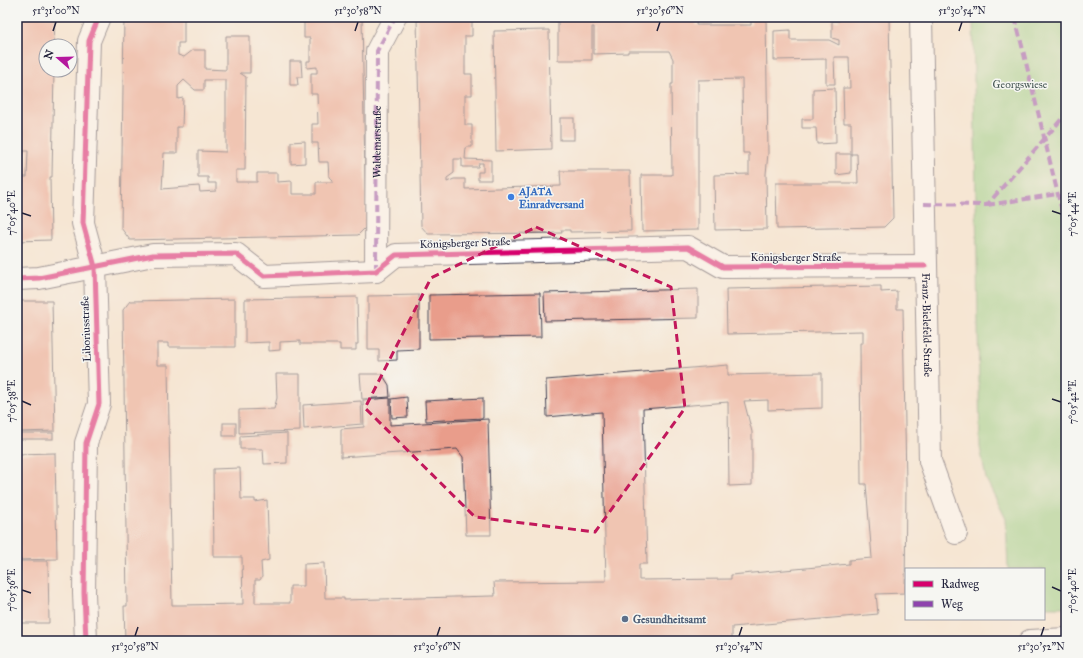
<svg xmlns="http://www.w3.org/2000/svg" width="1083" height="658" font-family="'IM FELL Great Primer',serif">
  <rect width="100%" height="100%" fill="#f6f6f2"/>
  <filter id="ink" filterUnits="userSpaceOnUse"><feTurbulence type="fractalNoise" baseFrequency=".025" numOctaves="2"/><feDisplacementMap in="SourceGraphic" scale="8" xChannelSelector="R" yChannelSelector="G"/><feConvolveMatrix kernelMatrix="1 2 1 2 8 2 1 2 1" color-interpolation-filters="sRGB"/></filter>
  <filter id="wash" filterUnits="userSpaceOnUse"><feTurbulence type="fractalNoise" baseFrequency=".012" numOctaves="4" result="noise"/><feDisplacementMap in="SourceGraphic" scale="16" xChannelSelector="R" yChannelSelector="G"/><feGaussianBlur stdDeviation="0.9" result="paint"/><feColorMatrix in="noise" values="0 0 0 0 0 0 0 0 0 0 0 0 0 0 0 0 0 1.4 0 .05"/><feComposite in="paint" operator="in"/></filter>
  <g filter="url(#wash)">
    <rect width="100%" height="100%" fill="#f5e6d3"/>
    <path fill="#92d086" stroke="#5a7960" d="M973,17H1066V607H1044V569H1008L1006,519L986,479L980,447Z"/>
    <g id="blocks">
      <g fill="#e99d8b" fill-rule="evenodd">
        <path d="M17,17H55L54,46H46V70H54L52,177H50L51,240L17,241V177H27L28,151H17Z"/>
        <path d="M124,17H184V43H178V55L184,57L193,50H205V69L226,70V36H250V73H240L246,77L245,170H236V182H257V173H277V182L292,181V194H316V182H333L332,180L329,177L328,162H319L318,143H312V124H318L317,94H311V73H317V67L307,68V61H310V38H304V17H362L366,227L358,235L130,240L121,228ZM184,80L195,90H204V80H226V152L198,151V177H208V183H216V191L200,192L199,186L162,189L164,153H177V127H182L183,98L178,99V86Z"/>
        <path d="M417,17H472V36H465V74H472V95H465V125H472V147H466L465,159L491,160V180H478V172H483V163H479L478,167H462V159H454V173L447,178V182L454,179H465V189L561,186L560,171H630L631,231L570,232V230H561L562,233L428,234L421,226Z"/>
        <path d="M558,17H697L696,25H751V17H766L768,153L766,174L767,229L715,230L714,175L749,174V153H743L742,79L698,80V230L642,231L641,175H672L671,84H673V59L669,51H628V53L594,54V27H592V60H558Z"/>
        <path d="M839,17H889L893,218L884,227L777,229L776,183H858L857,154H851V123H844L843,88H850L849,57H834L835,84H826V59L774,60V31L790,30V40H829L839,45V40L832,38V21H839Z"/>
        <path d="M549,30L551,149L496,151L494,31Z"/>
        <path d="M290,61H301L302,77H297L298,85H290Z"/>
        <path d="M835,88L836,143L817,144L816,128H802V119H813V89Z"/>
        <rect x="560" y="118" width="14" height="22"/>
        <path d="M305,141V163L291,164V142Z"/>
        <path d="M836,154H851V173L836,175Z"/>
        <path d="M881,286V292L897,291V309H903L906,484L905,593L876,594L878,614L732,627V640L125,641L124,606H127L123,310L130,301L235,299V347H168V343H157V365H168L172,605H182L243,604L242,557H214L213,469L240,468L241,499H255V502L267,500L269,560L261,562L262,577L260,580H255V603H290V586H304V564L324,563L325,598H344V600L492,596H495L494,582L606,581L602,412L547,417L546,380L728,365V375L822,373V408L768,410V400L744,401L752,432V485L729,486L728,402L643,409L647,564H639V580L731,579V575L849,564V560L872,558L866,484H861L860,343H863V331L727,334L726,289Z"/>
        <path d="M698,289V318L545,321L544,293Z"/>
        <path d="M540,293L541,337L429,339V295Z"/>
        <path d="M419,295V349L397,350V360L379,361V350H368V296Z"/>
        <path d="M357,297L358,344H356V350H340V344H300V341L280,342V350L269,351V342L245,343V299Z"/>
        <path d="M17,301H52L55,431L17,432Z"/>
        <path d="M276,374H300V431L239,433V410L274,409L277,398Z"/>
        <path d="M360,374H382L389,385L390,397L362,399Z"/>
        <path d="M407,397L408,417L392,418L391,399Z"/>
        <path d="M390,398V425L488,419L491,535H466L463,457L457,449L341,457V429L364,427L363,400Z"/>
        <path d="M483,398V418L426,421L425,401Z"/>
        <path d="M361,401L362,424L304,429L303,405Z"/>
        <rect x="223" y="423" width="13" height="13"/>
        <rect x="17" y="433" width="36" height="6"/>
        <path d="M287,433V463L264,464L263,449H240V436Z"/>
        <path d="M55,453L57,559L17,560V454Z"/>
        <path d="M20,561H48L49,623H20V641H17V592H20Z"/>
      </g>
    </g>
  </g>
  <g filter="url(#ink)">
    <use href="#blocks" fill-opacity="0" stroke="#423f52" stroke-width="1"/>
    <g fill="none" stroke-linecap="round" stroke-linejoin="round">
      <g stroke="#423f52" stroke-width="24">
        <g id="minor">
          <path id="s1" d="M921,17L930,461L956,533"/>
          <path id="s2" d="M376,271L377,51L395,17"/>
          <path d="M17,279L39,278L153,255L236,254L264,276L376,271L396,255L688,247L723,267L925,266"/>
          <path d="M86,641L84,593L86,443L99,404L95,267L83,223L89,41L99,17"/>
        </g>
      </g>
      <g stroke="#423f52" stroke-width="24">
        <path id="major" d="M1030,641L1066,639"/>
      </g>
      <use href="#minor" stroke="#fff" stroke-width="22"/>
      <use href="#major" stroke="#fff" stroke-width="22"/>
      <g stroke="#8e44ad" stroke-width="4" stroke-dasharray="8 4" stroke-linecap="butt">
        <path d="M1015,17L1066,228"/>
        <path d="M924,204L987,205L1066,114"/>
        <path d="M987,205L1058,194"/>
        <path d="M376,271L377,51L395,17"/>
      </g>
      <g stroke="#f6f6f2" stroke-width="8">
        <g id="cycleway">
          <path d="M17,279L39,278L153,255L236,254L264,276L376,271L396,255L688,247L723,267L925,266"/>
          <path d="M86,641L84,593L86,443L99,404L95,267L83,223L89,41L99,17"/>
        </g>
      </g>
      <use href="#cycleway" stroke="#d6006c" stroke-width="5"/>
    </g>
  </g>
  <path d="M0 0H1083V658H0ZM536,227L671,287L685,408L595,532L475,517L365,408L431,278Z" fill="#f5e6d3" fill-opacity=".55" fill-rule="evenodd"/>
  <path fill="none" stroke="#c2185b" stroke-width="3" stroke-dasharray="8 5" stroke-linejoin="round" d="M536,227L671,287L685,408L595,532L475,517L365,408L431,278Z"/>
  <path fill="none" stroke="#22223b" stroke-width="1.5" d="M53,31L56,22M355,31L358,22M657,31L660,22M959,31L962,22M1052,211L1061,214M22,213L31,216M1052,399L1061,402M22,401L31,405M1052,587L1061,591M22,590L31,593M135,636L138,627M437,636L440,627M739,636L742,627M1041,636L1044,627"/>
  <circle fill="#3f7fe0" stroke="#f6f6f2" stroke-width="1.5" cx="511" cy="197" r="4"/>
  <circle fill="#5c6f8a" stroke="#f6f6f2" stroke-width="1.5" cx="625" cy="619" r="4"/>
  <g text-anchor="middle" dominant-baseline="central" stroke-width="3" stroke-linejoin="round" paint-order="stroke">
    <g font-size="11" fill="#445652" stroke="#f6f6f2">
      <text x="1020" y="84">Georgswiese</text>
    </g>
    <g font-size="11" fill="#22223b" stroke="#f6f6f2">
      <text stroke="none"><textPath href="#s2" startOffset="129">Waldemarstraße</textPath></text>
      <text transform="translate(465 243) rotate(-2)">Königsberger Straße</text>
      <text x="796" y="257">Königsberger Straße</text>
      <text stroke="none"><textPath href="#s1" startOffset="308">Franz-Bielefeld-Straße</textPath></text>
      <text transform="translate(86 329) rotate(-92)">Liboriusstraße</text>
    </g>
    <g font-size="11" font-weight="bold" fill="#366cbe" stroke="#f6f6f2" text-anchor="start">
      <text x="519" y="191">AJATA<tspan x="519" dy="13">Einradversand</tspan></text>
    </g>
    <g font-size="11" font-weight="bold" fill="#4e5e75" stroke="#f6f6f2" text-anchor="start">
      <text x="633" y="619">Gesundheitsamt</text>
    </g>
  </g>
  <rect width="1083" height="658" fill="none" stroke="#f6f6f2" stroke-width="44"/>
  <rect x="905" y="568" width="140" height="52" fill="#f6f6f2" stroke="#a1a1a9"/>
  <rect x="913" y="581" width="20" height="6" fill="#d6006c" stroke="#a1a1a9"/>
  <text x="941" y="588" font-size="12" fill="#22223b">Radweg</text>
  <rect x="913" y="601" width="20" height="6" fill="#8e44ad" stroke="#a1a1a9"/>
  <text x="941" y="608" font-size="12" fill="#22223b">Weg</text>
  <g transform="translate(58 58) rotate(290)"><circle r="19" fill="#f6f6f2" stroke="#a1a1a9"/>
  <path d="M0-3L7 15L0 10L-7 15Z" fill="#b5179e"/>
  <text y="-6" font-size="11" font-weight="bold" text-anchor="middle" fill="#22223b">N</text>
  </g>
  <rect x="22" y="22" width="1039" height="614" fill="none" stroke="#22223b" stroke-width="1.5"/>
  <g font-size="10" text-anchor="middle" fill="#22223b">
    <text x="56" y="14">51°31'00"N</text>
    <text x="358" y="14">51°30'58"N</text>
    <text x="660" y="14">51°30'56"N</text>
    <text x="962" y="14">51°30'54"N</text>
    <text transform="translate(11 213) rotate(-90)" y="4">7°05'40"E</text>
    <text transform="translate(1072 214) rotate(-90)" y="4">7°05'44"E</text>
    <text transform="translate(11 401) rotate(-90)" y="4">7°05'38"E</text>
    <text transform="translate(1072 402) rotate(-90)" y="4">7°05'42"E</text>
    <text transform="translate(11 590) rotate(-90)" y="4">7°05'36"E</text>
    <text transform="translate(1072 591) rotate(-90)" y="4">7°05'40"E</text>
    <text x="135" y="650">51°30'58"N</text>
    <text x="437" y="650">51°30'56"N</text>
    <text x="739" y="650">51°30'54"N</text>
    <text x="1041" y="650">51°30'52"N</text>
  </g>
</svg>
